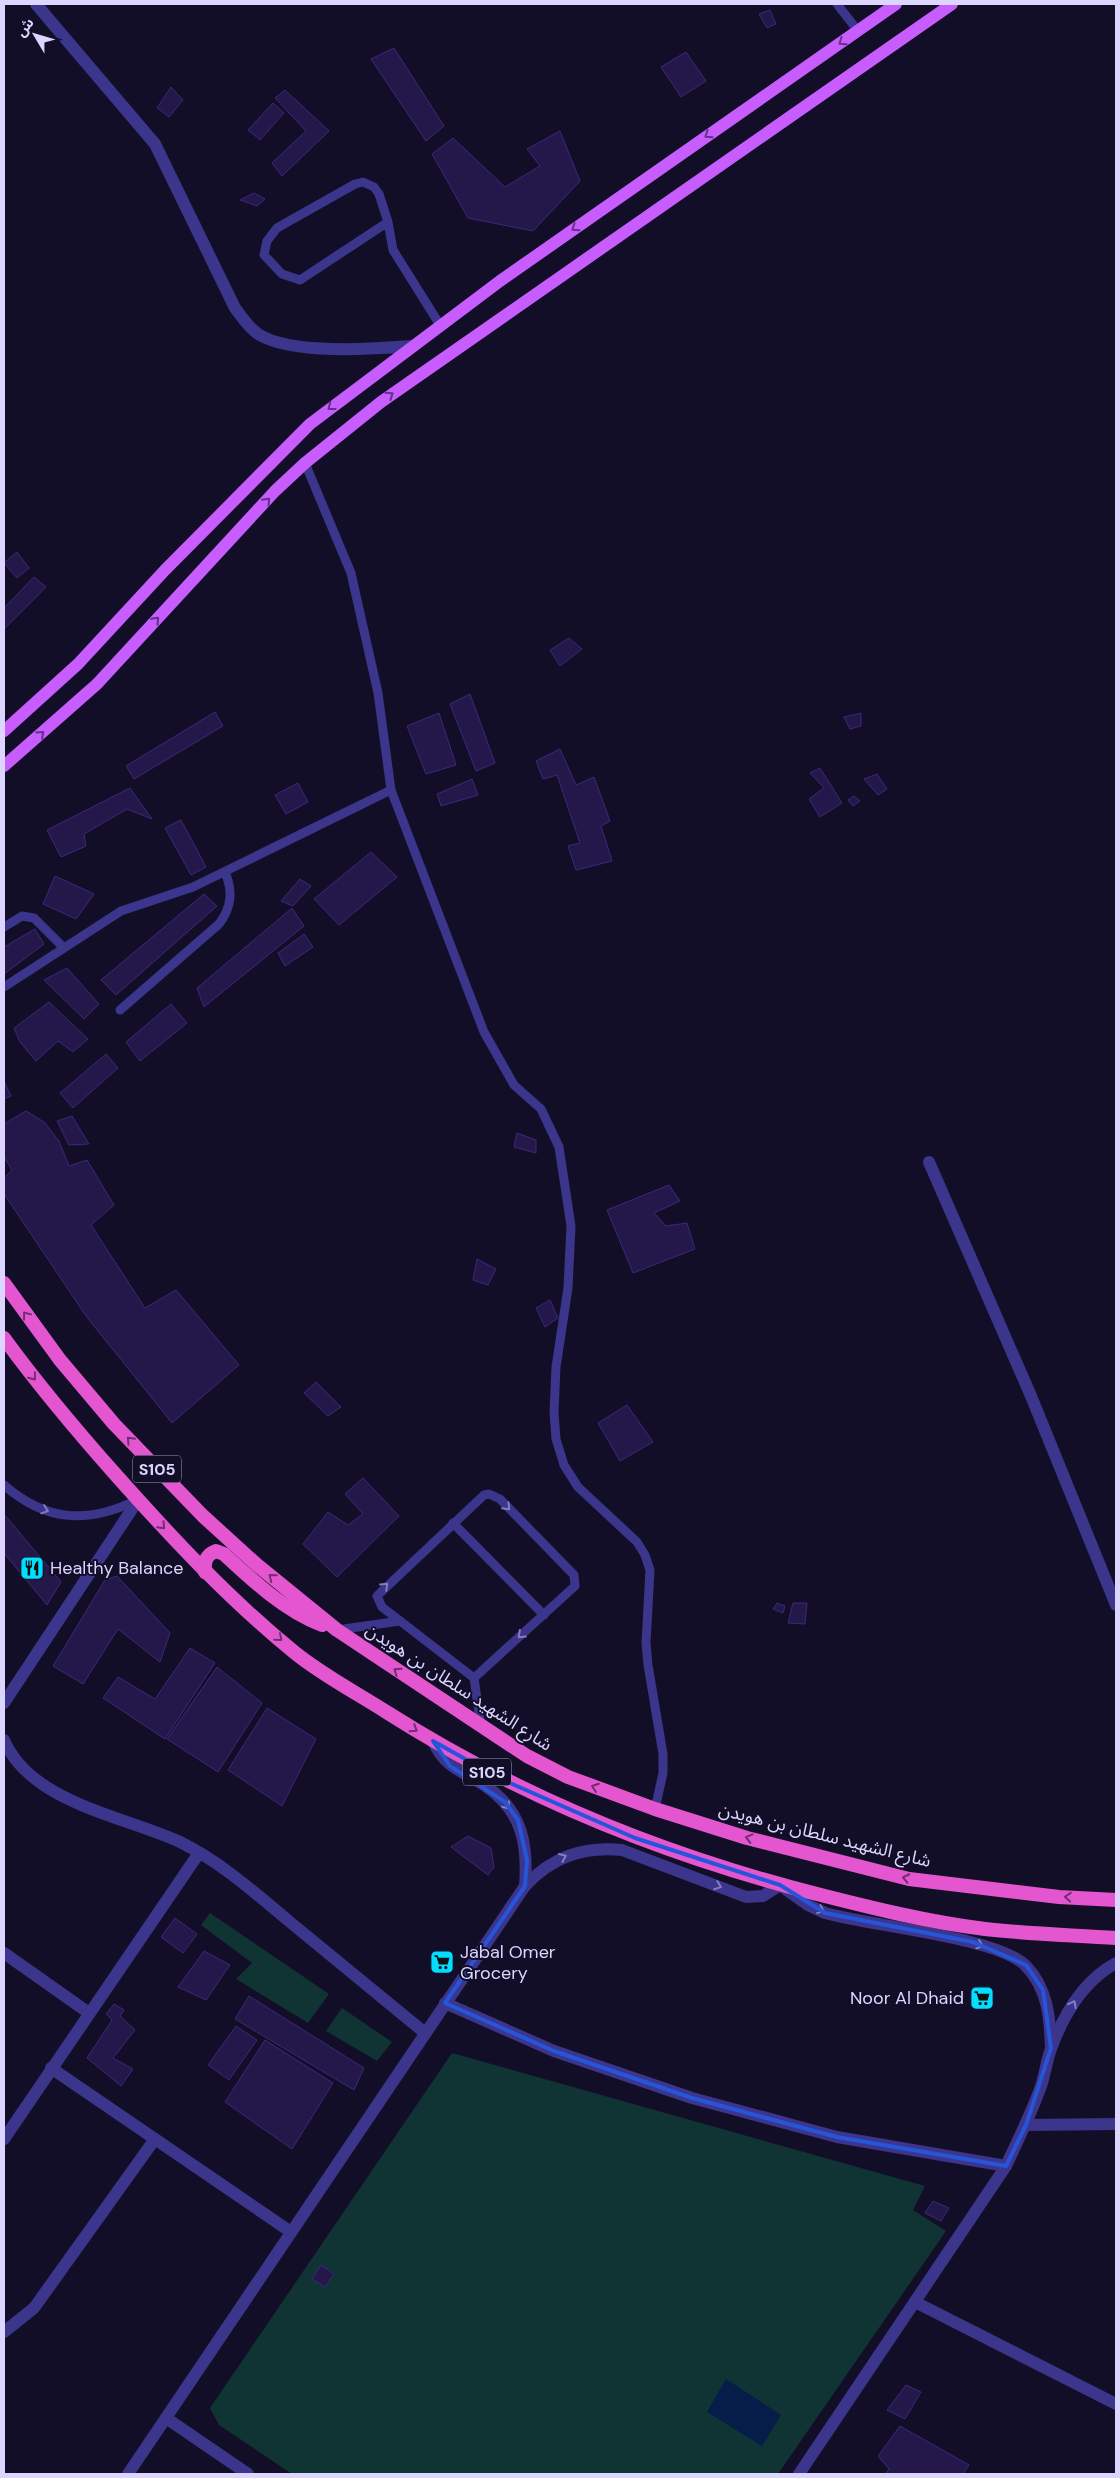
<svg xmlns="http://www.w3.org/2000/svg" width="1120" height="2478" font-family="'DM Sans','Noto Sans Arabic',sans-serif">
  <rect width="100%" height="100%" fill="#130e28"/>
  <g fill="#103333">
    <path d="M210,1913L329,1994L308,2023L236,1979L252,1963L201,1925Z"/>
    <path d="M342,2008L392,2042L377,2061L326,2031Z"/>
    <path d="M452,2053L925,2186L913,2210L946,2231L778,2474H292L219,2425L210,2408Z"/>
  </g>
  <path fill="#061d49" d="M726,2379L781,2415L762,2446L707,2412Z"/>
  <g fill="#24184b" stroke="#3b2978">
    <path d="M770,10L776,24L767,28L759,14Z"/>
    <path d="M394,48L444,126L426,141L371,59Z"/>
    <path d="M686,52L706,81L681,97L661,67Z"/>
    <path d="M171,87L183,100L169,117L157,108Z"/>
    <path d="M285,90L329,131L282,176L272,163L306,131L275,98Z"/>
    <path d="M273,103L284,113L260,140L248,130Z"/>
    <path d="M560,131L580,181L533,231L468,218L432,154L453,138L505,187L540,166L527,149Z"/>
    <path d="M254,193L265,199L257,206L240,200Z"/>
    <path d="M17,552L29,568L17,578L4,563Z"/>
    <path d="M34,577L46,587L4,629V608Z"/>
    <path d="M569,638L582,649L560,666L550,650Z"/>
    <path d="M470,694L495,763L476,771L450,704Z"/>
    <path d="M215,712L223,726L134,779L126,766Z"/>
    <path d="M439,713L456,765L426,774L407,726Z"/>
    <path d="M861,713V726L850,729L844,717Z"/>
    <path d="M560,749L576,785L594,777L610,821L601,826L612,861L576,870L568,846L580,843L557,775L543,779L536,761Z"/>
    <path d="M820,768L842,803L820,817L809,799L824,788L810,773Z"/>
    <path d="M877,774L887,789L878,795L864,779Z"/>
    <path d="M472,779L478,795L441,806L437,794Z"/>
    <path d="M298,783L308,802L286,814L275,795Z"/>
    <path d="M130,788L152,819L127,809L84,834L86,846L61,857L47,830Z"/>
    <path d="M854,796L860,801L853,806L848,800Z"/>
    <path d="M181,820L206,867L191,875L165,828Z"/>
    <path d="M371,852L397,877L339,925L314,899Z"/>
    <path d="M55,876L94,894L76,919L43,904Z"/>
    <path d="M300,879L311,886L293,906L281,901Z"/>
    <path d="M204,894L217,906L116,995L101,980Z"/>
    <path d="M292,908L304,926L204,1007L197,988Z"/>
    <path d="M35,929L44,944L4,974V947Z"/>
    <path d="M304,934L313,947L285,966L278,953Z"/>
    <path d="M67,968L99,1004L84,1019L44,980Z"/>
    <path d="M49,1002L88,1039L73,1052L58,1041L36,1061L20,1042L14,1028Z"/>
    <path d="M171,1004L187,1023L140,1061L126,1042Z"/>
    <path d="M106,1054L118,1068L73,1108L60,1093Z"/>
    <path d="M4,1081L11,1096L4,1099Z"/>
    <path d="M26,1111L44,1122L59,1141L69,1166L87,1160L114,1205L91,1225L145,1308L176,1290L239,1365L172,1423L86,1316L4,1194V1178L12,1170L4,1157V1124Z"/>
    <path d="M72,1116L89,1144L69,1145L57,1121Z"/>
    <path d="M517,1133L536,1140V1153L514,1147Z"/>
    <path d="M669,1185L680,1201L654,1213L666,1226L687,1223L695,1249L633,1273L607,1210Z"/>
    <path d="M477,1259L496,1269L488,1285L473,1280Z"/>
    <path d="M550,1300L558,1318L545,1327L536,1308Z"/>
    <path d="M316,1382L341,1407L328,1416L304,1393Z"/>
    <path d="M627,1405L653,1442L620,1461L598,1423Z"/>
    <path d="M363,1478L399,1516L337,1577L303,1544L328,1512L348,1525L363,1514L345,1494Z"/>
    <path d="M4,1514L61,1582L47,1605L4,1553Z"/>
    <path d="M117,1576L170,1633L160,1662L118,1629L83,1684L53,1666L105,1580Z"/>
    <path d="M777,1603L785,1606L783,1613L773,1609Z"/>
    <path d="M793,1603H807L805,1624L788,1623Z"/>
    <path d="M190,1648L215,1663L165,1739L103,1698L118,1677L155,1699Z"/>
    <path d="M217,1667L262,1703L218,1772L167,1739Z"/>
    <path d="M267,1708L316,1739L282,1806L228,1770Z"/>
    <path d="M468,1836L491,1848L494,1867L488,1875L451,1847Z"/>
    <path d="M175,1918L197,1934L183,1953L161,1937Z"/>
    <path d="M204,1951L230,1965L206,2000L178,1987Z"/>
    <path d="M249,1996L364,2068L354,2090L235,2019Z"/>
    <path d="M114,2004L124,2010L120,2016L135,2030L113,2058L133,2069L121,2086L87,2058L112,2020L106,2014Z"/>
    <path d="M236,2026L257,2040L229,2080L208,2065Z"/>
    <path d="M265,2040L333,2083L292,2149L225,2102Z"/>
    <path d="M933,2201L949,2208L941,2221L925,2213Z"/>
    <path d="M321,2265L334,2274L325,2287L312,2279Z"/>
    <path d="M906,2385L921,2392L905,2419L887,2410Z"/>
    <path d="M900,2426L969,2465L963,2474H885L889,2469L878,2456Z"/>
  </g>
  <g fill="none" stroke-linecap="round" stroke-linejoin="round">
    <g stroke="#3b358b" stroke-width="9">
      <path d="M837,4L858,31"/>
      <path d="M388,222L300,280L282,274L264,255L267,241L277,228L355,184L363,182L374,187L379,194L388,222L393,250L440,325"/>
      <path d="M305,463L351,573L378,693L391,790L484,1032L514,1085L541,1109L559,1147L571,1226L568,1288L556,1367L554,1413L556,1439L564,1465L578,1487L637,1542L645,1555L650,1570L646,1643L648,1665L663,1754V1773L655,1809"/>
      <path d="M4,927L22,916L34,918L64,948"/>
      <path d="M4,987L121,911L193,887L391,790"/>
      <path d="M120,1010L219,924C232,907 233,891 225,872"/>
      <path d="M4,1485C46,1522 88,1524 137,1500"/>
      <path d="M453,1523L544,1615"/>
      <path d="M337,1630L400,1621"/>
      <path d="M474,1678L575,1586L574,1575L500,1499L489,1494L484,1495L377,1596L382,1607L474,1678L481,1727"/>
    </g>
    <g stroke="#3b358b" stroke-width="12">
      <path d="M36,4L155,144L235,308C242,317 248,327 258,334C291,355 373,349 412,346"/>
      <path d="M929,1162L1031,1396L1116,1605"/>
      <path d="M4,1703L138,1500"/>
      <path d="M4,1740C31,1803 124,1816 180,1842C221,1862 255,1893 290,1922C335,1959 380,1996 425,2033"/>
      <path d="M433,1741C446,1770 464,1771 487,1787C523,1812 528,1846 525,1886"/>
      <path d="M4,1953L89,2013"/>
      <path d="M445,2003L554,2051L692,2098L837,2137L1006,2166"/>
      <path d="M51,2068L291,2232"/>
      <path d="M1026,2125L1116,2124"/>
      <path d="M4,2139L199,1853"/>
      <path d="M915,2302L1116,2404"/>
      <path d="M4,2332L34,2308L155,2139"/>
      <path d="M166,2418L248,2474"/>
      <path d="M128,2474L525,1886C552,1857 583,1846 622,1850L746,1897L763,1896L780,1885L808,1905L825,1913C870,1926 998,1937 1026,1966C1048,1989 1050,2018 1051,2048"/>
      <path d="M799,2474L1006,2166C1018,2140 1030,2116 1040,2089C1045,2076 1046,2062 1051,2049C1064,2013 1083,1981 1116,1963"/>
    </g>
    <g stroke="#c75cff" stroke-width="12">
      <path d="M4,731L78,664L165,570L310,424L500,281L896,4"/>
      <path d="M4,766L97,684L275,491L305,463L381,402L952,4"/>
    </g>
    <g stroke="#e356cf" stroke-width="14">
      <path d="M4,1283L60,1360L114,1424L203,1516L257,1565L337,1630L527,1756L568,1777L655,1809L747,1838L909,1879L1059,1897L1116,1900"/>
      <path d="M4,1338C39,1386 77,1431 116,1475C172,1538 229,1599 294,1652C322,1675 357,1693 388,1713C522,1798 663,1855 817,1894C872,1908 928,1922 985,1929C1028,1934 1073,1935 1116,1938"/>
      <path d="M205,1572C204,1561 206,1555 216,1551L224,1554C253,1581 285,1611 322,1625"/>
    </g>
  </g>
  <defs><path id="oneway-chevron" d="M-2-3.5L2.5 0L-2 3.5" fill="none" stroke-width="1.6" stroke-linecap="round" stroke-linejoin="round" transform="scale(1.25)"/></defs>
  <g stroke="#643189">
    <use href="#oneway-chevron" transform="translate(842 42) rotate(145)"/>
    <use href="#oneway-chevron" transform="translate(708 135) rotate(145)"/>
    <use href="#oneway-chevron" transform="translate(575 228) rotate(145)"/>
    <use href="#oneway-chevron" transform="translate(390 395) rotate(-35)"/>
    <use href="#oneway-chevron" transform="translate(331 407) rotate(142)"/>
    <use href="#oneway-chevron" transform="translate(267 501) rotate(-47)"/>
    <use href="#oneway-chevron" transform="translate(156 620) rotate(-47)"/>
    <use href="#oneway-chevron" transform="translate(41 734) rotate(-42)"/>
  </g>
  <g stroke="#712e73">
    <use href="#oneway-chevron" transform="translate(26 1315) rotate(-127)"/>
    <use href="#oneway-chevron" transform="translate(33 1377) rotate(52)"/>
    <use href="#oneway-chevron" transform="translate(130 1440) rotate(-133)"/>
    <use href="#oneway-chevron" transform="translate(162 1526) rotate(47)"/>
    <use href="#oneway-chevron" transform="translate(272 1577) rotate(-141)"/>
    <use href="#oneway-chevron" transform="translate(279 1638) rotate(41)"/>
    <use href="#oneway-chevron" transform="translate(397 1671) rotate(-145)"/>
    <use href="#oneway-chevron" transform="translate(414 1729) rotate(33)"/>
    <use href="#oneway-chevron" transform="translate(595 1787) rotate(-160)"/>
    <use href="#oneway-chevron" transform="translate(749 1838) rotate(-165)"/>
    <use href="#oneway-chevron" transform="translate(906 1878) rotate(-168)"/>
    <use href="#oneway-chevron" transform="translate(1068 1897) rotate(-176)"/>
  </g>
  <g stroke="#837dbf">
    <use href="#oneway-chevron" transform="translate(507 1507) rotate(46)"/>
    <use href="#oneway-chevron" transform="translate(45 1510) rotate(19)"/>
    <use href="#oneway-chevron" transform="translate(385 1586) rotate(-44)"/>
    <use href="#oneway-chevron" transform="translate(521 1635) rotate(137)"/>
    <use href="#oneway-chevron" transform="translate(507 1806) rotate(51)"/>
    <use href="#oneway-chevron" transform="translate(563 1857) rotate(-23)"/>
    <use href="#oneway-chevron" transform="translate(718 1886) rotate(21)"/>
    <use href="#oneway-chevron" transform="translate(821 1910) rotate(22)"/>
    <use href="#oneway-chevron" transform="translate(980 1945) rotate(18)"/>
    <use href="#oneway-chevron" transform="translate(1073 2004) rotate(-63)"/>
  </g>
  <path fill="none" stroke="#2655da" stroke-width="4" stroke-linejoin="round" d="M433,1741L501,1779L635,1838L780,1885L825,1913L973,1942L1026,1965L1043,1990L1051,2048L1026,2125L1006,2166L837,2137L692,2098L554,2051L445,2003L525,1886L527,1860L518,1820L505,1802L450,1766Z"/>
  <defs>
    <g id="restaurant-square" transform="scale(1.25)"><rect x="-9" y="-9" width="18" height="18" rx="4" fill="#01deff" stroke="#130e28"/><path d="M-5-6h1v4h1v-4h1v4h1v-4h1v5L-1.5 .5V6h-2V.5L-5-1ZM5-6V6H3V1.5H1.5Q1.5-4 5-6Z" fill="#111"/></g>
    <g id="supermarket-square" transform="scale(1.25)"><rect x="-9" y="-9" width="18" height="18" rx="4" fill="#01deff" stroke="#130e28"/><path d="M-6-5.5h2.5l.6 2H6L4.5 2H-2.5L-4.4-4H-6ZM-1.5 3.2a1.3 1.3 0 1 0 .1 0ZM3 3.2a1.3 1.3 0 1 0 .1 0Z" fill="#111"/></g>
  </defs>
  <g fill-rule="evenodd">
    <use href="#restaurant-square" x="32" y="1568"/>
    <use href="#supermarket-square" x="442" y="1962"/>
    <use href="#supermarket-square" x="982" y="1998"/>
  </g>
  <g text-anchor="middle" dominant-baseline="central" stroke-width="4" stroke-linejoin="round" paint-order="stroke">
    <g fill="#130e28" stroke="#9f99be" stroke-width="1">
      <rect x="133" y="1455.5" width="48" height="27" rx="4"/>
      <rect x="463" y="1758.5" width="48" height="27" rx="4"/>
    </g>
    <g font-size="16" font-weight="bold" fill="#dbd5ff">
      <text x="157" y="1469">S105</text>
      <text x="487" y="1772">S105</text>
    </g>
    <g font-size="18" fill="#dbd5ff" stroke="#130e28" text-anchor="start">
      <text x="50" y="1568">Healthy Balance</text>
      <text x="460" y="1952">Jabal Omer<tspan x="460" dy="21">Grocery</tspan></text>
      <text x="964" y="1998" text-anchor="end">Noor Al Dhaid</text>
    </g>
    <g font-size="18" fill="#dbd5ff" stroke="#130e28">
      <text transform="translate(459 1687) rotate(33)">شارع الشهيد سلطان بن هويدن</text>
      <text transform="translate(825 1835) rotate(14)">شارع الشهيد سلطان بن هويدن</text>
    </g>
  </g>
  <rect width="1120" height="2478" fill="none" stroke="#dbd5ff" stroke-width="10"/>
  <g transform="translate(35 35) rotate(308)" stroke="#130e28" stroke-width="4" paint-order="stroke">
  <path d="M0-4L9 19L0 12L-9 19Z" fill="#dbd5ff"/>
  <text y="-8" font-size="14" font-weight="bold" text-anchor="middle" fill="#dbd5ff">ش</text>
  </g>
</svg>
